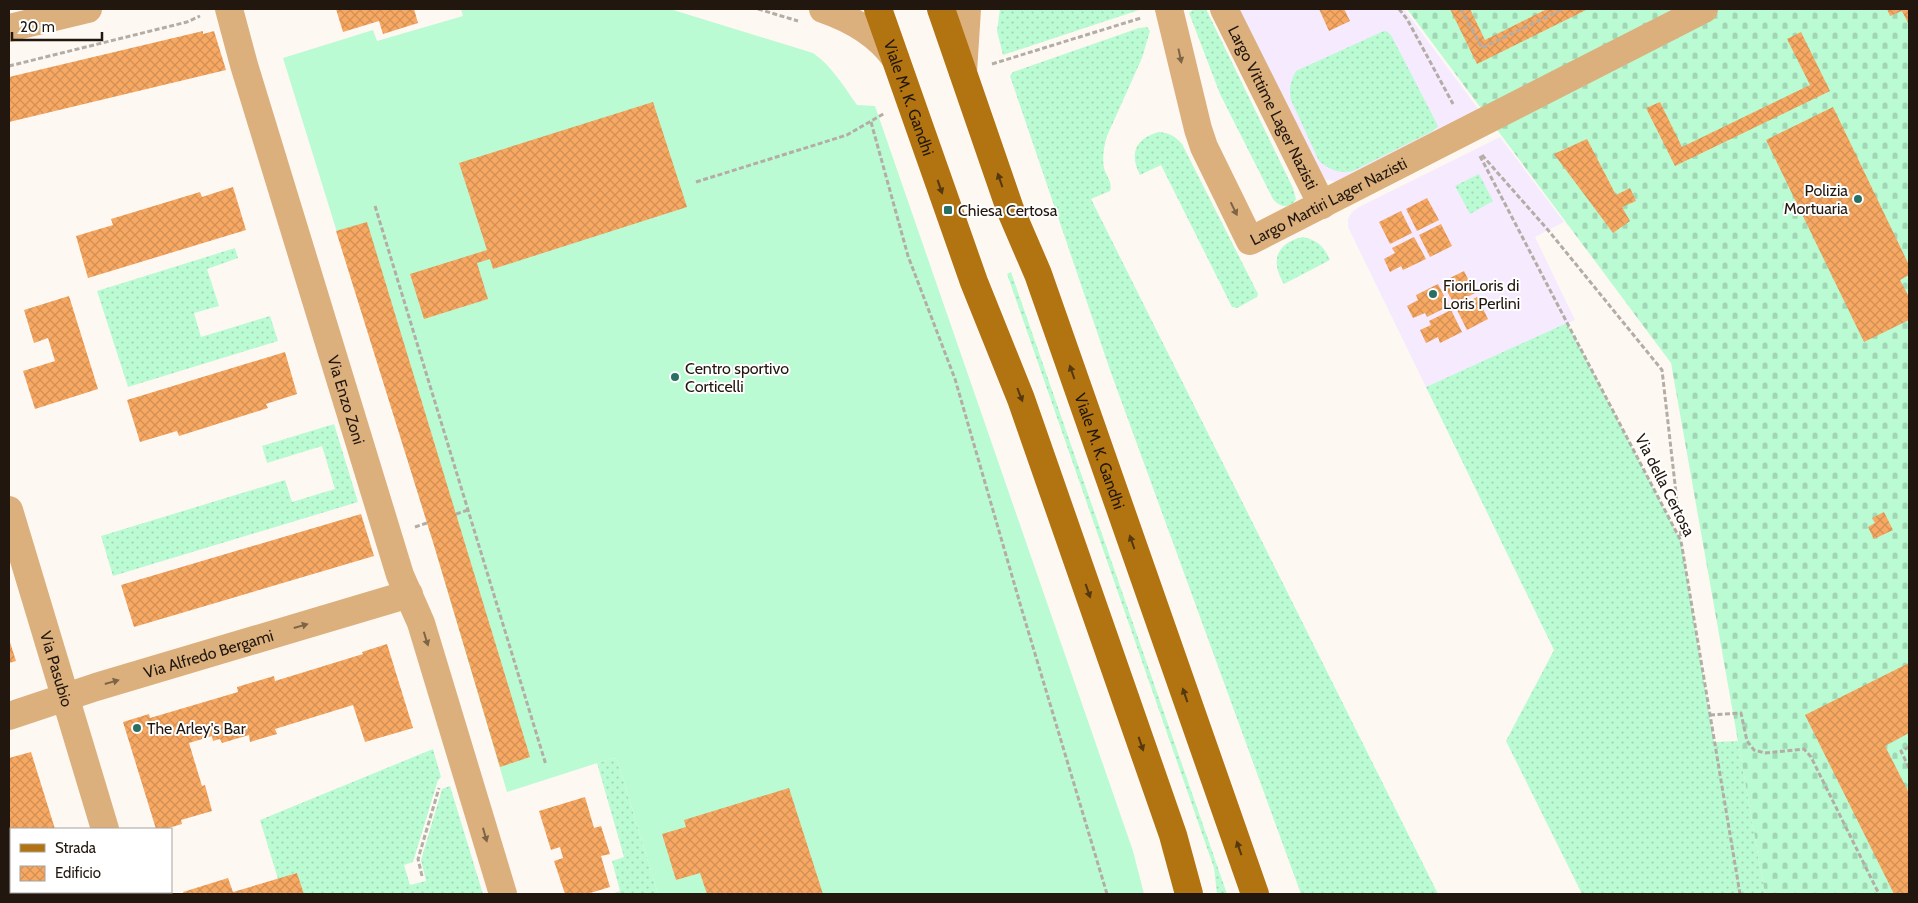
<svg xmlns="http://www.w3.org/2000/svg" width="1918" height="903" font-family="Cabin,sans-serif">
  <defs>
    <pattern id="grass-dots" width="8" height="8" patternUnits="userSpaceOnUse" patternTransform="scale(1.25)"><rect width="8" height="8" fill="#bafbd3"/><path d="M2 2h.1M6 6h.1" fill="none" stroke="#a0d6b4" stroke-width="1.8" stroke-linecap="round"/></pattern>
    <pattern id="cemetery-stones" width="16" height="16" patternUnits="userSpaceOnUse" patternTransform="scale(1.25)"><rect width="16" height="16" fill="#bafbd3"/><path d="M2 7V4a2 2 0 0 1 4 0v3zM10 15v-3a2 2 0 0 1 4 0v3z" fill="#a0d6b4"/></pattern>
    <pattern id="building-cross-hatch" width="8" height="8" patternUnits="userSpaceOnUse" patternTransform="scale(1.25)"><rect width="8" height="8" fill="#f7a862"/><path d="M0 0l8 8M0 8l8-8" fill="none" stroke="#d39054"/></pattern>
  </defs>
  <rect width="100%" height="100%" fill="#fef8f3"/>
  <g fill="#f6eafe">
    <path d="M1238,9H1404L1482,114L1339,183L1324,179Z"/>
    <path d="M1500,137L1564,222L1535,237L1575,320L1426,387L1348,227V219L1352,212L1359,207Z"/>
  </g>
  <g fill="url(#grass-dots)">
    <path d="M1000,9H1142L1003,55L997,31Z"/>
    <path d="M1194,9H1206L1293,188L1296,199C1290,209 1280,208 1273,199L1220,94L1189,13Z"/>
    <path d="M1147,27L1150,31L1142,58L1107,136C1104,146 1102,157 1104,168C1106,176 1113,182 1110,191L1091,199L1438,894H1301L1110,370L1010,76L1013,72L1139,28Z"/>
    <path d="M1384,31L1388,32L1392,37L1438,126L1433,131L1353,171C1339,174 1330,170 1319,161L1291,100C1289,89 1290,82 1296,71Z"/>
    <path d="M1159,132C1170,133 1175,136 1182,144L1258,294L1257,297L1237,308L1232,307L1161,165L1140,175C1129,154 1135,138 1159,132Z"/>
    <path d="M1479,174L1493,201L1470,214L1455,186Z"/>
    <path d="M1303,237C1318,240 1324,247 1330,260L1284,284C1270,261 1276,243 1303,237Z"/>
    <path d="M235,248L238,258L207,269L219,306L194,313L201,337L270,316L278,341L128,387L97,291Z"/>
    <path d="M1011,272L1218,868L1227,894H1217L1214,868L1007,274Z"/>
    <path d="M1567,323L1681,541L1714,742L1738,741L1765,894H1582L1506,741L1554,650L1426,387Z"/>
    <path d="M334,424L358,502L113,576L101,536L285,480L292,502L335,489L322,446L267,463L262,446Z"/>
    <path d="M433,749L441,777L438,780L413,862L404,865L410,885L426,881L421,860L442,789L450,786L483,894H304L297,873L278,879L260,820Z"/>
    <path d="M613,758L617,759L658,894H611L620,891L612,861L624,857L597,763Z"/>
  </g>
  <path fill="url(#cemetery-stones)" d="M1407,9H1909V894H1765L1671,363Z"/>
  <path fill="#bafbd3" d="M461,9H670L813,53C832,66 844,87 857,105L875,106L1133,851L1144,894H658L617,759L613,758L507,792L433,542L283,58L373,30L377,41L463,16Z"/>
  <g fill="url(#building-cross-hatch)">
    <path d="M336,9H414L418,23L383,34L379,21L343,32Z"/>
    <path d="M1319,9H1344L1350,21L1329,31Z"/>
    <path d="M1450,9H1470L1485,40L1547,9H1588L1477,64Z"/>
    <path d="M1887,9H1909V25L1902,11L1890,16Z"/>
    <path d="M203,31V34L214,31L226,70L9,122V77Z"/>
    <path d="M1801,32L1830,91L1675,166L1646,108L1660,102L1682,147L1810,85L1787,39Z"/>
    <path d="M653,102L687,207L493,269L490,259L477,263L488,299L424,319L410,274L487,250L459,163Z"/>
    <path d="M1833,107L1909,265V275L1900,280L1909,297V320L1864,342L1766,140Z"/>
    <path d="M1587,139L1616,195L1630,188L1636,201L1622,207L1630,221L1613,233L1554,154Z"/>
    <path d="M233,187L246,230L88,278L76,236L113,225L111,219L200,192L202,197Z"/>
    <path d="M1427,198L1439,220L1417,231L1406,209Z"/>
    <path d="M1401,211L1412,233L1390,244L1379,222Z"/>
    <path d="M367,222L530,757L500,767L433,542L336,231Z"/>
    <path d="M1441,224L1452,246L1430,257L1419,235Z"/>
    <path d="M1414,237L1426,259L1403,270L1401,266L1390,272L1384,259L1395,253L1392,248Z"/>
    <path d="M1464,271L1475,293L1454,304L1442,282Z"/>
    <path d="M1438,284L1449,306L1427,317L1425,313L1413,318L1407,306L1418,300L1416,295Z"/>
    <path d="M69,296L98,389L35,409L23,371L55,361L48,338L34,343L24,310Z"/>
    <path d="M1477,297L1488,319L1467,330L1456,308Z"/>
    <path d="M1451,310L1462,332L1440,343L1438,337L1426,343L1420,330L1431,325L1429,321Z"/>
    <path d="M285,352L297,394L266,404L268,408L179,436L177,431L140,442L127,400Z"/>
    <path d="M1884,512L1893,530L1874,539L1868,527L1875,523L1872,518Z"/>
    <path d="M361,514L374,556L134,627L121,585Z"/>
    <path d="M9,639L16,661L9,663Z"/>
    <path d="M387,644L413,728L365,742L353,705L275,729L277,734L250,742L249,735L222,743L220,739L213,741L212,736L189,743L202,786L205,785L212,811L181,820L182,824L165,829H156L123,722L149,714L150,718L238,692L237,687L274,676L275,681L363,654L362,652Z"/>
    <path d="M1909,663V733L1885,746L1909,793V894H1894L1805,715Z"/>
    <path d="M31,752L55,829H11V864L9,858V758Z"/>
    <path d="M789,788L823,894H707L700,873L676,880L662,834L686,827L684,820Z"/>
    <path d="M585,797L594,828L601,826L610,854L601,856L610,887L587,894H565L554,861L563,858L560,847L551,850L539,811Z"/>
    <path d="M297,873L304,894H184L183,892L228,878L233,892Z"/>
  </g>
  <g fill="none" stroke-linecap="round" stroke-linejoin="round">
    <g stroke="#b4ada6" stroke-width="3" stroke-dasharray="5 2.5" stroke-linecap="butt">
      <path d="M758,9L798,21"/>
      <path d="M1399,9L1407,19L1453,104"/>
      <path d="M1461,9L1482,48L1563,9"/>
      <path d="M992,64L1141,18"/>
      <path d="M9,66L187,22L200,16"/>
      <path d="M871,122L908,256L955,379L1021,607L1107,894"/>
      <path d="M1482,155L1548,230L1662,370L1681,537"/>
      <path d="M1480,156L1681,541L1740,894"/>
      <path d="M696,182L847,135L885,113"/>
      <path d="M375,206L546,765"/>
      <path d="M456,514L468,510"/>
      <path d="M415,527L427,523"/>
      <path d="M1710,715L1741,713L1747,741L1754,750L1765,753L1804,749L1811,757L1879,894"/>
      <path d="M1909,747L1901,751L1909,768"/>
      <path d="M422,876L418,859L439,788"/>
    </g>
    <g stroke="#dbb07d" stroke-width="28">
      <path id="s1" d="M229,9L244,65L400,575L421,623L503,894"/>
      <path d="M823,9C852,19 877,33 895,58"/>
      <path id="s2" d="M1169,9L1198,129L1204,147L1250,241L1704,9"/>
      <path id="s3" d="M1224,9L1322,205"/>
      <path d="M9,28L88,9"/>
      <path d="M963,72L967,9"/>
      <path id="s4" d="M9,510L105,829"/>
      <path id="s5" d="M9,716L96,687L409,594"/>
      <path d="M124,892L125,894"/>
    </g>
    <g stroke="#b27410" stroke-width="28">
      <path id="s6" d="M878,9L974,282L1021,399L1173,835L1189,894"/>
      <path id="s7" d="M941,9L1010,209L1038,274L1255,894"/>
    </g>
  </g>
  <defs><path id="oneway-solid" d="M-6-.8H1V-3.2L6.5 0L1 3.2V.8H-6Z" transform="scale(1.25)"/></defs>
  <g fill="#7e6446">
    <use href="#oneway-solid" transform="translate(1180 56) rotate(78)"/>
    <use href="#oneway-solid" transform="translate(1234 209) rotate(64)"/>
    <use href="#oneway-solid" transform="translate(301 626) rotate(-16)"/>
    <use href="#oneway-solid" transform="translate(426 639) rotate(73)"/>
    <use href="#oneway-solid" transform="translate(112 682) rotate(-16)"/>
    <use href="#oneway-solid" transform="translate(485 835) rotate(74)"/>
  </g>
  <g fill="#54380f">
    <use href="#oneway-solid" transform="translate(1000 180) rotate(-109)"/>
    <use href="#oneway-solid" transform="translate(940 187) rotate(71)"/>
    <use href="#oneway-solid" transform="translate(1072 372) rotate(-109)"/>
    <use href="#oneway-solid" transform="translate(1020 395) rotate(69)"/>
    <use href="#oneway-solid" transform="translate(1132 542) rotate(-109)"/>
    <use href="#oneway-solid" transform="translate(1088 591) rotate(71)"/>
    <use href="#oneway-solid" transform="translate(1185 695) rotate(-109)"/>
    <use href="#oneway-solid" transform="translate(1141 744) rotate(71)"/>
    <use href="#oneway-solid" transform="translate(1239 848) rotate(-109)"/>
  </g>
  <g fill="#2a6f63" stroke="#fff" stroke-width="2">
    <circle cx="1858" cy="199" r="5"/>
    <rect x="943" y="205" width="10" height="10" rx="2.5"/>
    <circle cx="1433" cy="294" r="5"/>
    <circle cx="675" cy="377" r="5"/>
    <circle cx="137" cy="728" r="5"/>
  </g>
  <g text-anchor="middle" dominant-baseline="central" stroke-width="4" stroke-linejoin="round" paint-order="stroke">
    <g font-size="16" fill="#21170e" stroke="#fff">
      <text stroke="none"><textPath href="#s6" startOffset="94">Viale M. K. Gandhi</textPath></text>
      <text stroke="none"><textPath href="#s3" startOffset="110">Largo Vittime Lager Nazisti</textPath></text>
      <text stroke="none"><textPath href="#s2" startOffset="335">Largo Martiri Lager Nazisti</textPath></text>
      <text stroke="none"><textPath href="#s1" startOffset="408">Via Enzo Zoni</textPath></text>
      <text stroke="none"><textPath href="#s7" startOffset="470">Viale M. K. Gandhi</textPath></text>
      <text transform="translate(1665 485) rotate(63)">Via della Certosa</text>
      <text stroke="none"><textPath href="#s5" startOffset="209">Via Alfredo Bergami</textPath></text>
      <text stroke="none"><textPath href="#s4" startOffset="166">Via Pasubio</textPath></text>
    </g>
    <g font-size="16" fill="#21170e" stroke="#fff" text-anchor="start">
      <text x="1848" y="190" text-anchor="end">Polizia<tspan x="1848" dy="18">Mortuaria</tspan></text>
      <text x="958" y="210">Chiesa Certosa</text>
      <text x="1443" y="285">FioriLoris di<tspan x="1443" dy="18">Loris Perlini</tspan></text>
      <text x="685" y="368">Centro sportivo<tspan x="685" dy="18">Corticelli</tspan></text>
      <text x="147" y="728">The Arley's Bar</text>
    </g>
  </g>
  <rect width="1918" height="903" fill="none" stroke="#21170e" stroke-width="20"/>
  <rect x="10" y="828" width="162" height="65" fill="#ffffff" stroke="#a6a29f"/>
  <rect x="20" y="844" width="25" height="8" fill="#b27410" stroke="#a6a29f"/>
  <text x="55" y="853" font-size="15" fill="#21170e">Strada</text>
  <rect x="20" y="866" width="25" height="15" fill="url(#building-cross-hatch)" stroke="#a6a29f"/>
  <text x="55" y="878" font-size="15" fill="#21170e">Edificio</text>
  <path d="M12 32v8h90v-8" fill="none" stroke="#21170e" stroke-width="2.5"/>
  <text x="20" y="32" font-size="15" fill="#21170e" stroke="#ffffff" stroke-width="4" paint-order="stroke">20 m</text>
</svg>
